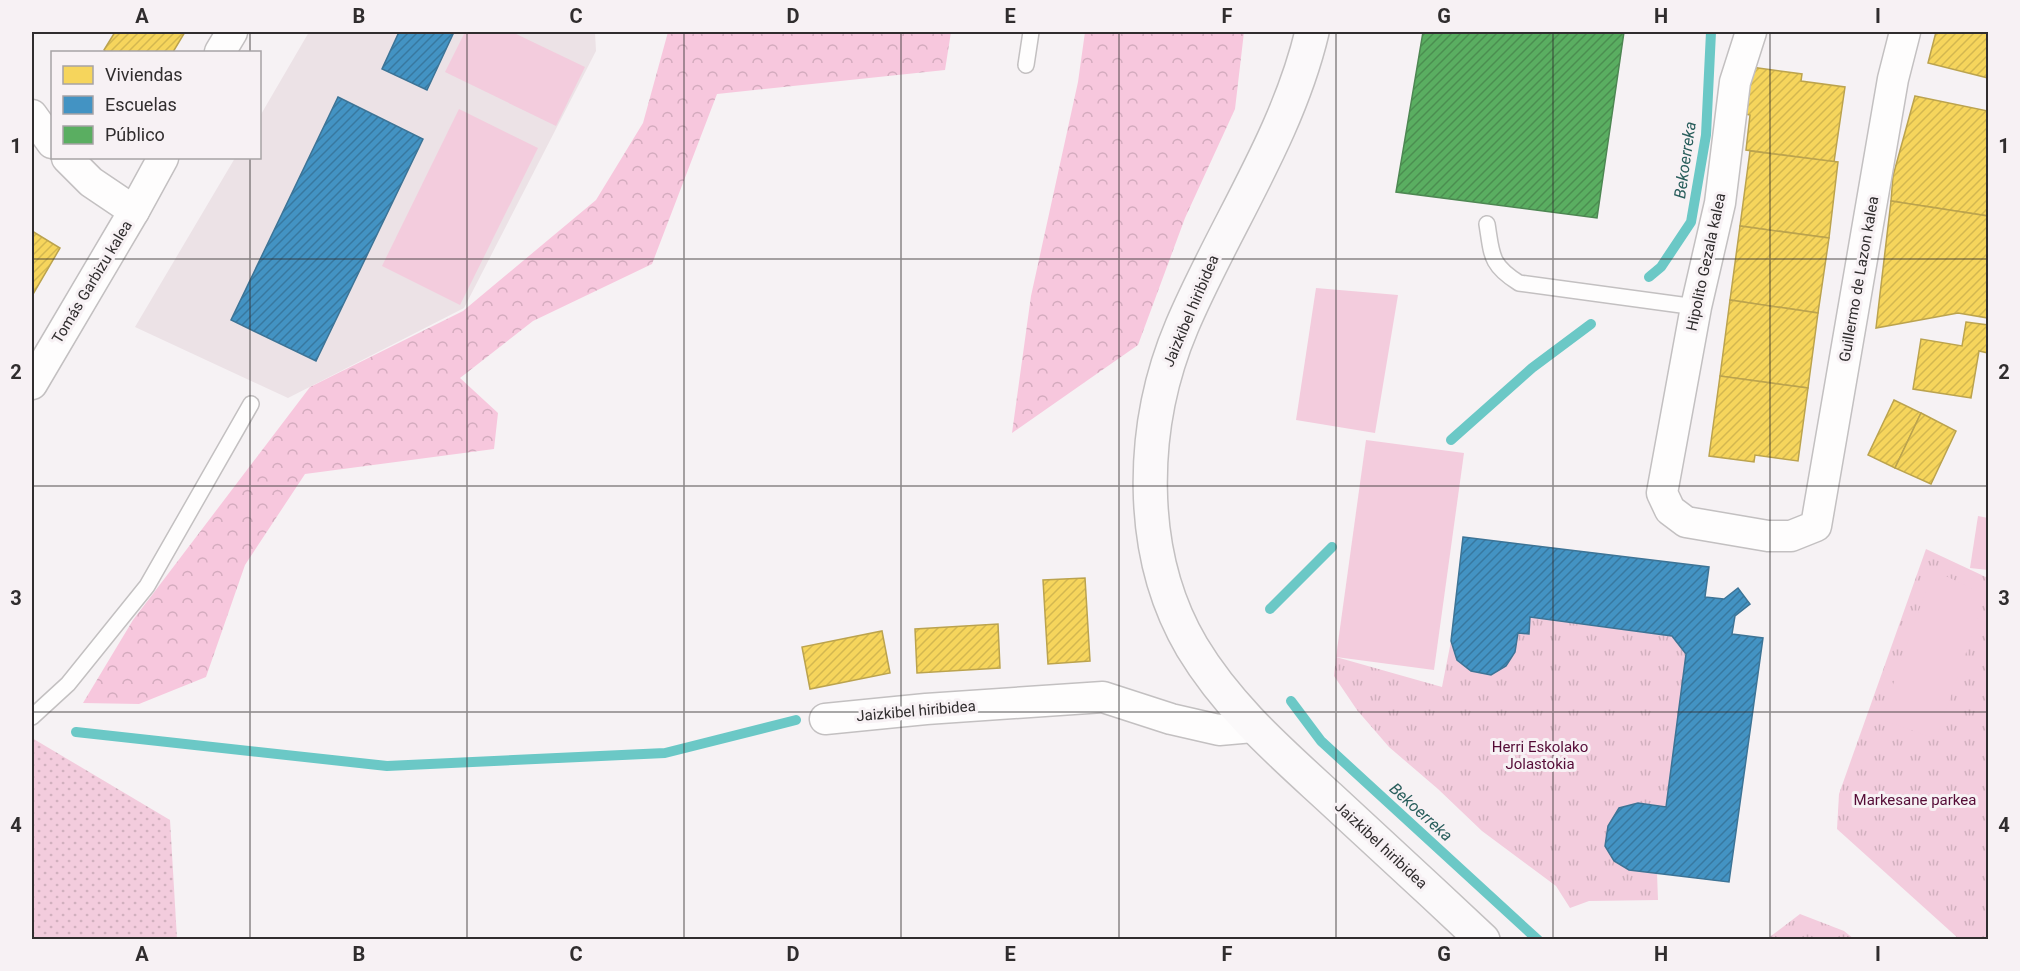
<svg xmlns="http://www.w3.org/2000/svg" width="2020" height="971" font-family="Roboto,sans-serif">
  <defs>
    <pattern id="grass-dots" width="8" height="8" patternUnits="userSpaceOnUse" patternTransform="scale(1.5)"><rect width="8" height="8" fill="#f3ccdd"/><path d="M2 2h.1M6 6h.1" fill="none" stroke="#d1b0be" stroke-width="1.8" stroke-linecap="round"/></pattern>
    <pattern id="forest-crowns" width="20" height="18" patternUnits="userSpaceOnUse" patternTransform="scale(1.5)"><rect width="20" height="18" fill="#f7c7dd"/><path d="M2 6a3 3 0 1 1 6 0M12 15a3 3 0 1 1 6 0" fill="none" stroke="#d4abbe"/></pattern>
    <pattern id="park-tufts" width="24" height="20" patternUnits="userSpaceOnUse" patternTransform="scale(1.5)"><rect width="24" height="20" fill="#f3ccdd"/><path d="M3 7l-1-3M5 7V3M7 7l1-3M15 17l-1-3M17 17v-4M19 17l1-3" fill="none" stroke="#d1b0be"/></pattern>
    <pattern id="homes-hatch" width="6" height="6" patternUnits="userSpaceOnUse" patternTransform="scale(1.5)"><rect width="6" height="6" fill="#f6d55c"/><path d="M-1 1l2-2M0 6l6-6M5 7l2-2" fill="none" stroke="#d3b750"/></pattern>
    <pattern id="schools-hatch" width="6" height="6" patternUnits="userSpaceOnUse" patternTransform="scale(1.5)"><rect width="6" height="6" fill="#4393c3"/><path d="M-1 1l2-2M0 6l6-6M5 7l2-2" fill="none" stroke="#38789f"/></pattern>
    <pattern id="public-hatch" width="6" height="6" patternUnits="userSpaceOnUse" patternTransform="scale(1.5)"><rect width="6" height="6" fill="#5aae61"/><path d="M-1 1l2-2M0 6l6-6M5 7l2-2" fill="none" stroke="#4b8e50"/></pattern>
  </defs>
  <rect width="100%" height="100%" fill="#f6f2f4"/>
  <path fill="#ece2e6" d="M309,32H595L596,51L464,308L288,398L135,327L235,158H260V116Z"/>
  <path fill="url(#grass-dots)" d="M32,738L170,820L177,939H32Z"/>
  <g fill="url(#forest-crowns)">
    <path d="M668,32H951L945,70L717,94L652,264L533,321L460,378L498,413L494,449L305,474L245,565L206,677L139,704L83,703L133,620L310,387L463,311L596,200L643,123Z"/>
    <path d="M1085,32H1244L1235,109L1185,218L1138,345L1012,433L1031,296L1078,82Z"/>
  </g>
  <g fill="url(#park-tufts)">
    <path d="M1926,549L1988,578V939H1959L1837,829L1839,794Z"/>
    <path d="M1530,617L1672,636L1686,654L1666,807L1638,803L1619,808L1605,846C1619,871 1630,870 1657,873L1658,900L1589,901L1570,908L1556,886L1482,831L1438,789L1389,747L1357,710L1334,676L1336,657L1442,687L1451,641C1459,667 1465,670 1491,675C1509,664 1515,654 1518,633L1529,634Z"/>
    <path d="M1800,914L1844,931L1854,939H1767Z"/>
  </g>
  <g fill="#f3ccdd">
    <path d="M465,32H512L585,67L556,126L445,72Z"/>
    <path d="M459,109L538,148L460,305L382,266Z"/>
    <path d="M1316,288L1398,295L1375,433L1296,420Z"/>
    <path d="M1366,440L1464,453L1434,670L1336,657Z"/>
    <path d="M1978,516L1988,518V570L1970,568Z"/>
    <path d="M1933,570L1986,595L1936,739L1881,719Z"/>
  </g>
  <g fill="url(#homes-hatch)" stroke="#bba34e" stroke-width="1.5">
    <path d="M115,32H185L173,52H106L104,50Z"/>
    <path d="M1936,32H1988V78L1928,63Z"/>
    <path d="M1751,67L1802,74L1801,81L1845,87L1834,162L1746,150L1750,115L1745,114Z"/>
    <path d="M1915,96L1988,111V216L1891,201L1893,176Z"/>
    <path d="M1750,151L1838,162L1829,238L1740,226Z"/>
    <path d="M1891,201L1988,216V318L1958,313L1876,328Z"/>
    <path d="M1740,226L1829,238L1818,313L1730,300Z"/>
    <path d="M32,231L60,248L32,296Z"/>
    <path d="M1730,300L1818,313L1808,388L1720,376Z"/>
    <path d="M1966,322L1988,325V353L1979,351L1971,398L1913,389L1921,339L1962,346Z"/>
    <path d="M1720,376L1808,388L1798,461L1755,455L1754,462L1709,456Z"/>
    <path d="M1894,400L1921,413L1895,468L1868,455Z"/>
    <path d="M1921,413L1956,431L1931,484L1895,468Z"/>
    <path d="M1085,578L1090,661L1048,664L1043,580Z"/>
    <path d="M998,624L1000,668L917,673L915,629Z"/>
    <path d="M882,631L890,673L810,689L802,647Z"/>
  </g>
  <g fill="url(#schools-hatch)" stroke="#3d7496" stroke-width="1.5">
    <path d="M399,32H454L427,90L382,69Z"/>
    <path d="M338,97L423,139L316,361L231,320Z"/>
    <path d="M1463,537L1709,567L1705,597L1724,599L1738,588L1750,604L1735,616L1732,634L1763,638L1729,882L1629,870L1614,861L1605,846L1608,826L1619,808L1638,803L1666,807L1686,654L1672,636L1530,617L1529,634L1518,633L1515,652L1506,666L1491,675L1471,671L1457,660L1451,641Z"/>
  </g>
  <path fill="url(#public-hatch)" stroke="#4d8752" stroke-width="1.5" d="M1423,32H1624L1597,218L1396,192Z"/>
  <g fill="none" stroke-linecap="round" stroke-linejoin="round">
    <g stroke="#6bc8c6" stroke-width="10">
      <path d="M1649,277L1661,267L1691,222L1706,135L1711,32"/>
      <path d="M1451,440L1532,368L1591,324"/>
      <path d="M1270,609L1332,547"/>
      <path d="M1291,701L1321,741L1538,940"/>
      <path d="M76,732L387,766L665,753L796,720"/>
    </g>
    <g stroke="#c3c0c1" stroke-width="18">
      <g id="lane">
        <path d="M1026,65L1031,32"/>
        <path d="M1487,224C1492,255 1490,265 1519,283L1696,307"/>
        <path d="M32,717L68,684L147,586L251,404"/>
      </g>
    </g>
    <g stroke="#c3c0c1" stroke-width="33">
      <g id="street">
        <path d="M1751,32L1735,82L1720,203L1696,307L1662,493L1670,510L1686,522L1768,536H1791L1816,526L1893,79L1905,32"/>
        <path d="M220,52L232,32"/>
        <path d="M32,115L52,143"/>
        <path d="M134,211L163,158"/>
        <path d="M32,384L134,211L91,182L67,158"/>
        <path d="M825,719L926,709L1103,697L1171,719L1219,730L1253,727"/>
      </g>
    </g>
    <g stroke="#c3c0c1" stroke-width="36">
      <path id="secondary" d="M1312,32C1287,137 1224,227 1182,326C1140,425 1136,552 1192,647C1228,707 1279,751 1329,797C1381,845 1432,892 1483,940"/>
    </g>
    <use href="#lane" stroke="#fefdfd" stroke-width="15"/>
    <use href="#street" stroke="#fefdfd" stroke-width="30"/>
    <use href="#secondary" stroke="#fbf9fa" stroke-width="33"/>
  </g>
  <path fill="none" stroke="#302d2e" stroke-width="1.5" stroke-opacity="0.55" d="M250,32V52M467,32V940M684,32V940M901,32V940M1119,32V940M1336,32V940M1553,32V940M1770,32V940M250,158V940M32,259H1988M32,486H1988M32,712H1988"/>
  <g text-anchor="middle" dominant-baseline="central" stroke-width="6" stroke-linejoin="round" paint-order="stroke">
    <g font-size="15" fill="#302d2e" stroke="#f7f1f4">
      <text transform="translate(1706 262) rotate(-78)">Hipolito Gezala kalea</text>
      <text transform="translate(1859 279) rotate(-80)">Guillermo de Lazon kalea</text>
      <text transform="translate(92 282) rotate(-59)">Tomás Garbizu kalea</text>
      <text transform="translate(1191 311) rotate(-67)">Jaizkibel hiribidea</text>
      <text transform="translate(916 711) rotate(-5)">Jaizkibel hiribidea</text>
      <text transform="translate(1381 845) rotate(43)">Jaizkibel hiribidea</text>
    </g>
    <g font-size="15" fill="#550c37" stroke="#f7f1f4">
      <text x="1540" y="747">Herri Eskolako<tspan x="1540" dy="17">Jolastokia</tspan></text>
      <text x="1915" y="800">Markesane parkea</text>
    </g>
    <g font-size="16" font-style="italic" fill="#295e5c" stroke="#f7f1f4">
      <text transform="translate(1685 160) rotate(-82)">Bekoerreka</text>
      <text transform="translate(1421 812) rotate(42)">Bekoerreka</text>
    </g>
  </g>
  <rect width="2020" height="971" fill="none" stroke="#f7f1f4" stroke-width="66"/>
  <rect x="51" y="51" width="210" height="108" fill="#f7f1f4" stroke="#a7a3a5" stroke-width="1.5"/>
  <rect x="63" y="66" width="30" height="18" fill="#f6d55c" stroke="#a7a3a5" stroke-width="1.5"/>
  <text x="105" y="81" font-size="18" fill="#302d2e">Viviendas</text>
  <rect x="63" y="96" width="30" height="18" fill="#4393c3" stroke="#a7a3a5" stroke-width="1.5"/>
  <text x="105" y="111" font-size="18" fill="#302d2e">Escuelas</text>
  <rect x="63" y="126" width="30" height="18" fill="#5aae61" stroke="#a7a3a5" stroke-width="1.5"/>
  <text x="105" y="141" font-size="18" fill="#302d2e">Público</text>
  <rect x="33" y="33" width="1954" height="905" fill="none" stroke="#302d2e" stroke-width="2"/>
  <g font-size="20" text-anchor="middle" font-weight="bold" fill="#302d2e">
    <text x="142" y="23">A</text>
    <text x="359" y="23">B</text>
    <text x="576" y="23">C</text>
    <text x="793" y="23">D</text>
    <text x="1010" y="23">E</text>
    <text x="1227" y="23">F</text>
    <text x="1444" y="23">G</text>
    <text x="1661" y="23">H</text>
    <text x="1878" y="23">I</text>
    <text x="16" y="153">1</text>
    <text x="2004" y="153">1</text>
    <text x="16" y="379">2</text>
    <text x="2004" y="379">2</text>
    <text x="16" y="605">3</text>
    <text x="2004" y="605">3</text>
    <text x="16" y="832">4</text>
    <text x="2004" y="832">4</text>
    <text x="142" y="961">A</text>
    <text x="359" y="961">B</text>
    <text x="576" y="961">C</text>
    <text x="793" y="961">D</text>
    <text x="1010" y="961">E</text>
    <text x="1227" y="961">F</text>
    <text x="1444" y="961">G</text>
    <text x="1661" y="961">H</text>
    <text x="1878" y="961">I</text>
  </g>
</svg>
